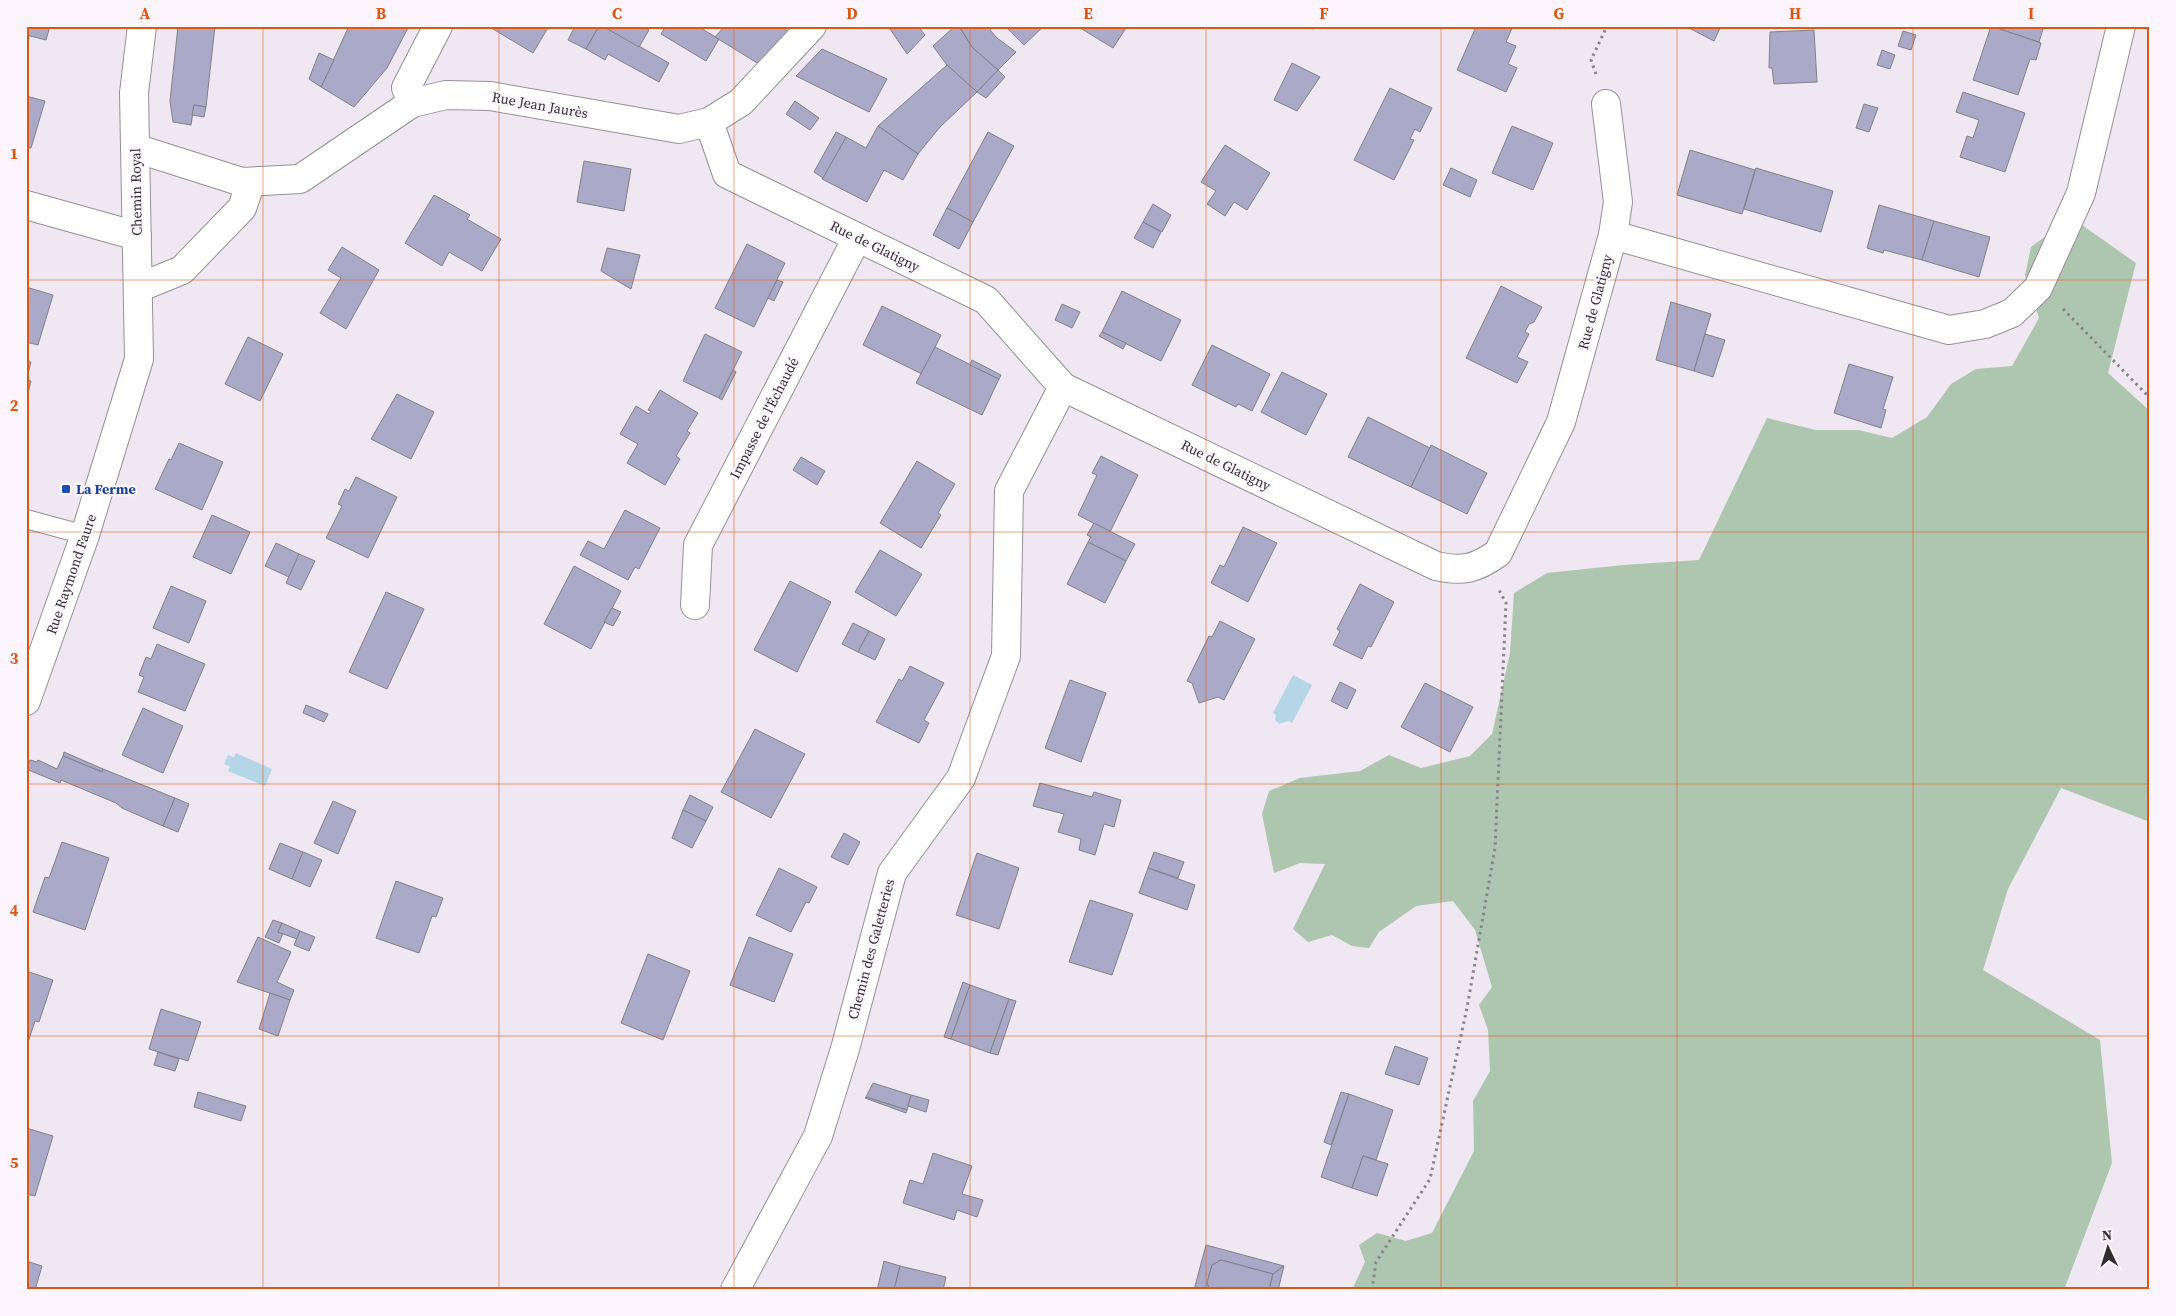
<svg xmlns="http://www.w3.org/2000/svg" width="2176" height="1316" font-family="'Source Serif 4',serif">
  <rect width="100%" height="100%" fill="#efe7f1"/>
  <path fill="#aec6af" d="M2082,225L2136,263L2108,373L2150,411V822L2061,788L2008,889L1983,970L2100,1040L2112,1163L2064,1290H1447L1429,1287L1422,1290H1352L1365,1262L1359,1245L1377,1233L1406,1241L1432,1233L1474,1151L1473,1101L1490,1071L1488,1030L1479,1005L1492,987L1475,930L1453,901L1416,906L1379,932L1369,948L1352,946L1332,935L1308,942L1293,929L1325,864L1300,863L1274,873L1262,814L1269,791L1300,778L1360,771L1389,755L1421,768L1470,756L1492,734L1510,653L1514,593L1547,573L1623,565L1699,560L1767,418L1816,430H1858L1892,438L1927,417L1951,384L1976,369L2012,366L2039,318L2025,275L2031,247L2058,227Z"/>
  <g fill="#b4d6e7">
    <path d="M1293,675L1312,685L1292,723L1288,721L1279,724L1275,720L1276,715L1273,713Z"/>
    <path d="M236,753L272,769L265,786L228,771L230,766L224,764L228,755L234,757Z"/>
  </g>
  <g fill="#aaa9c7" stroke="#81818a">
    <path d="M26,26H50L46,40L26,35Z"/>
    <path d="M178,26H215L206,107L194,105L191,125L173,122L170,101Z"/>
    <path d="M349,26H409L387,68L354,107L321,87Z"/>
    <path d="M488,26H549L533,53Z"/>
    <path d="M575,26H599L586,49L568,40Z"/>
    <path d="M599,26H603L669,63L659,82L608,54L605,60L586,49Z"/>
    <path d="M607,26H642L649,30L639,47L606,28Z"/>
    <path d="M666,26H697L719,39L706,61L661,34Z"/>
    <path d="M725,26H781L788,32L759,64L715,37Z"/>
    <path d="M888,26H918L925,35L907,54Z"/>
    <path d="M955,26H959L972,47L998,70L977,92L947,65L933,46Z"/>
    <path d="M959,26H991L990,30L997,38L1016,52L998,70L972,47Z"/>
    <path d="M1005,26H1044L1024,45Z"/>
    <path d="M1077,26H1123L1126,28L1113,48Z"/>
    <path d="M1469,26H1513L1506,42L1516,46L1508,64L1517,68L1506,92L1457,70L1475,29Z"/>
    <path d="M1685,26H1721L1714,41Z"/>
    <path d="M1990,26H2044L2039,42Z"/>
    <path d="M1991,26L2041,43L2036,60L2030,59L2018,95L1973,80Z"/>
    <path d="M1814,30L1817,82L1774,84L1772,68H1769L1770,32Z"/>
    <path d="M1903,31L1916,35L1911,50L1898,46Z"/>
    <path d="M822,49L887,79L869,112L796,76Z"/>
    <path d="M1882,50L1895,55L1890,69L1877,65Z"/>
    <path d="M319,53L334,60L321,87L309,79Z"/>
    <path d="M1292,63L1320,77L1297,111L1274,100Z"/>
    <path d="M947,65L977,92L940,127L918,154L878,126Z"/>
    <path d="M998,70L1005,77L986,98L977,92Z"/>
    <path d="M1390,88L1432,108L1420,132L1415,129L1410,139L1414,140L1394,180L1354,160Z"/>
    <path d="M1963,92L2025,113L2005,172L1960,157L1967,136L1973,138L1979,120L1956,112Z"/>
    <path d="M26,96L45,101L31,148L26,147Z"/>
    <path d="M795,101L819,118L810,130L786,114Z"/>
    <path d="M1864,104L1878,108L1869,132L1856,128Z"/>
    <path d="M194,105L206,107L204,117L192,115Z"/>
    <path d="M878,126L918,154L903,180L884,170L867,202L822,179L846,137L866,148Z"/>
    <path d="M1512,126L1553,143L1533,190L1492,173Z"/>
    <path d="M836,132L846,137L823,178L814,172Z"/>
    <path d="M988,132L1014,146L973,222L947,208Z"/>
    <path d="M1225,145L1270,173L1247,210L1234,202L1225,216L1207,204L1216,191L1201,182Z"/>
    <path d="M1690,150L1755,170L1742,214L1677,195Z"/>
    <path d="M584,161L631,169L624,211L577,202Z"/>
    <path d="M1451,168L1477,180L1470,197L1443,185Z"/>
    <path d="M1756,168L1833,191L1821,232L1744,209Z"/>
    <path d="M434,195L470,215L467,219L501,239L482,271L449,252L442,266L405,243Z"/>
    <path d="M1153,204L1171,215L1162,232L1143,222Z"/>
    <path d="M1879,205L1934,221L1922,260L1884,250L1883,253L1867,248Z"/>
    <path d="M947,208L973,222L959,249L933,235Z"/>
    <path d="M1934,221L1990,237L1979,277L1922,260Z"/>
    <path d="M1143,222L1161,232L1153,248L1134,238Z"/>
    <path d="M747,244L785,263L754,327L715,308Z"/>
    <path d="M342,247L379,270L346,329L320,313L341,278L328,270Z"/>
    <path d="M607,248L640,255L631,289L601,271Z"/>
    <path d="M777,280L783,282L774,301L768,298Z"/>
    <path d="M1501,286L1542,307L1534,322L1529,324L1525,332L1529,334L1517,357L1528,362L1517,383L1466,358Z"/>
    <path d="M26,287L53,295L38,345L26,342Z"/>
    <path d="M1122,291L1181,320L1161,361L1102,332Z"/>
    <path d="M1671,302L1711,314L1694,371L1656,360Z"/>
    <path d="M1062,304L1080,312L1072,328L1055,320Z"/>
    <path d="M882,306L941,335L922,374L863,345Z"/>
    <path d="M1102,332L1126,343L1123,349L1099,336Z"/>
    <path d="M705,334L742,352L719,398L683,381Z"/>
    <path d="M1705,334L1725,340L1713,377L1694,371Z"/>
    <path d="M248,337L283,354L260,401L225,384Z"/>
    <path d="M1212,345L1270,374L1252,411L1238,404L1236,407L1192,385Z"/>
    <path d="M935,347L999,379L982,415L916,383Z"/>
    <path d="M972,360L1001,375L999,379L970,365Z"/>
    <path d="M26,361L31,362L26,382Z"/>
    <path d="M1849,364L1893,377L1883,409L1886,410L1881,428L1834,413Z"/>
    <path d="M733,370L736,372L722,400L719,398Z"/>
    <path d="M1282,372L1327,394L1306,435L1261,412Z"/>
    <path d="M27,380L31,381L28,393L26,392Z"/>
    <path d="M660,390L698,413L687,431L690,433L676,456L680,459L665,485L627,463L638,444L620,434L636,406L649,414L651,411L648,410Z"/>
    <path d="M397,394L434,412L411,459L371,439Z"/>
    <path d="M1368,417L1430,448L1411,487L1348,457Z"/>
    <path d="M179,443L223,462L202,510L155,489L169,459L171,460Z"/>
    <path d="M1431,445L1487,473L1467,514L1411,487Z"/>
    <path d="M1101,456L1138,475L1110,532L1078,515L1097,475L1092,473Z"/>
    <path d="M801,457L825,471L817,485L793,470Z"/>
    <path d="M917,461L955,484L938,513L941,515L921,548L880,523Z"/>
    <path d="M356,477L397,497L368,558L326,538L342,506L338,504L345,489L349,491Z"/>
    <path d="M625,510L660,528L639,569L635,567L628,580L580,555L588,541L604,549Z"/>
    <path d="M212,515L250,532L231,574L193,557Z"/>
    <path d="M1094,523L1135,544L1126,561L1088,542L1091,537L1087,535Z"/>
    <path d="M1243,527L1277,543L1248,602L1211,583L1220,565L1224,567Z"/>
    <path d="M1088,542L1126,561L1105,603L1067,584Z"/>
    <path d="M276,543L299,554L289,577L265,566Z"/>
    <path d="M880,550L922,574L896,616L855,592Z"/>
    <path d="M299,554L315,561L301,590L286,583Z"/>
    <path d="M574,566L621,591L591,649L544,624Z"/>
    <path d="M790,581L831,602L797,672L754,650Z"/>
    <path d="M1360,584L1394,602L1371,647L1368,646L1362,659L1333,645L1340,631L1337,629Z"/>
    <path d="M171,586L206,601L189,643L153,628Z"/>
    <path d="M386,592L424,609L387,689L349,672Z"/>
    <path d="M612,608L621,612L613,626L604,622Z"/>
    <path d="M1220,621L1255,639L1224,700L1218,697L1199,703L1192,683L1187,681L1209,636L1212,637Z"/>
    <path d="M853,623L869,631L858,652L842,644Z"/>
    <path d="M869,631L885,639L875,660L858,652Z"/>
    <path d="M157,644L205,664L185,711L138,692L144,677L139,675L146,657L151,659Z"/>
    <path d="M910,666L944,683L924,720L929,723L919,743L876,722L899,679L902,681Z"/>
    <path d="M1070,680L1106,693L1081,762L1045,748Z"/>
    <path d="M1340,682L1356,690L1347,709L1331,701Z"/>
    <path d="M1425,683L1473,707L1450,752L1401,727Z"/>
    <path d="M306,705L328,714L324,722L303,713Z"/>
    <path d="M143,708L183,726L163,773L122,755Z"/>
    <path d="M755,729L805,754L771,818L721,792Z"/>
    <path d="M64,752L103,769L102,772L63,756Z"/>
    <path d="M63,756L102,772L103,769L175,798L163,826L122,808L116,803L61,780L60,783L26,769L30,760L37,762L38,760L57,769Z"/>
    <path d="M1040,783L1092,797L1094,792L1121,800L1114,827L1104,824L1095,855L1079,850L1081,839L1058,832L1064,814L1033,806Z"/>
    <path d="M690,795L713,807L706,821L683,810Z"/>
    <path d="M175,798L189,804L178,832L163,826Z"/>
    <path d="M333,801L356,811L338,854L314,843Z"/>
    <path d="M683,810L706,821L692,848L672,838Z"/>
    <path d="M844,833L860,842L848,865L831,857Z"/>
    <path d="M62,842L109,858L85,930L33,912L45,877L49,878Z"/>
    <path d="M280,843L303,852L292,879L269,869Z"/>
    <path d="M303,852L322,860L310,887L292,879Z"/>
    <path d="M1154,852L1184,862L1178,878L1148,868Z"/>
    <path d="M977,853L1019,868L999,929L956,915Z"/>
    <path d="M779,868L817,887L809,903L806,902L791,932L756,915Z"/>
    <path d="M1148,868L1195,885L1187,910L1139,893Z"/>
    <path d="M396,881L443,898L436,917L432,916L419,953L376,938Z"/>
    <path d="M1090,900L1133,914L1112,975L1069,962Z"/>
    <path d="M273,920L282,923L278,932L283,933L279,943L265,937Z"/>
    <path d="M282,923L300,931L297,939L278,932Z"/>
    <path d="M300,931L315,937L309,951L294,945Z"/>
    <path d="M258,937L291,952L277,982L294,990L290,1000L237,982Z"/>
    <path d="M749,937L793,954L774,1002L730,985Z"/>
    <path d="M648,954L690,971L663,1040L621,1023Z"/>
    <path d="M26,971L53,980L39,1022L35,1021L29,1039H26Z"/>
    <path d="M963,982L970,985L951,1039L944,1037Z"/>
    <path d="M970,985L1009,999L990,1053L951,1039Z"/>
    <path d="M270,993L290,1000L278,1036L259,1029Z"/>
    <path d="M1009,999L1016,1001L998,1055L990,1053Z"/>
    <path d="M161,1009L201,1022L188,1061L149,1049Z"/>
    <path d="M1395,1046L1428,1058L1419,1085L1385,1074Z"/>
    <path d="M158,1052L179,1059L175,1071L154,1065Z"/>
    <path d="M873,1083L911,1095L907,1110L866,1097Z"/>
    <path d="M198,1092L246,1106L241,1121L194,1107Z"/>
    <path d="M1341,1092L1349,1094L1331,1145L1324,1142Z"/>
    <path d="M1349,1094L1393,1110L1376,1160L1363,1156L1352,1188L1321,1177Z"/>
    <path d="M911,1095L929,1100L926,1112L908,1106Z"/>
    <path d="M866,1097L907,1110L906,1113L865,1098Z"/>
    <path d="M26,1128L53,1136L35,1196L26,1194Z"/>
    <path d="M933,1153L972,1166L962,1194L983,1200L977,1217L957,1210L954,1220L903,1203L910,1180L923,1184Z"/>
    <path d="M1363,1156L1388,1164L1377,1196L1352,1188Z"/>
    <path d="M1206,1245L1284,1266L1273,1274L1221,1260L1212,1265L1207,1283L1210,1290H1194Z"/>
    <path d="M1221,1260L1273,1274L1269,1290H1210L1207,1283L1212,1265Z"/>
    <path d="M26,1261L42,1266L35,1290H26Z"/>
    <path d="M884,1261L900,1266L894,1290H877Z"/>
    <path d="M900,1266L946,1277L943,1290H894Z"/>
    <path d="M1284,1266L1278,1290H1269L1273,1274Z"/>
  </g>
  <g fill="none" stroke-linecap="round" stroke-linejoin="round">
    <g stroke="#968f98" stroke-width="20">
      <path id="lane" d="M26,519L85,535"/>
    </g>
    <g stroke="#968f98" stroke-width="30">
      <g id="street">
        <path d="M412,103L406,88L438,26"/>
        <path d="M1606,104L1618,202L1613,235"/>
        <path d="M709,122L727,174L986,300L1063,387L1436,566C1462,572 1476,569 1498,553L1561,422L1613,235L1949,330L1985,324L2012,313L2038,288L2081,193L2121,26"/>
        <path d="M135,148L242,182L300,179L412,103L446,95L490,96L679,129L709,122L741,102L812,26"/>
        <path d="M26,205L137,236"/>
        <path d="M138,288L182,270L242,208L251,182"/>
        <path d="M695,605L698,545L857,238"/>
        <path d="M735,1290L818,1136L845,1049L892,873L961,778L1006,656L1009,491L1063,387"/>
      </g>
    </g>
    <g stroke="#968f98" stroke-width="30">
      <path id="secondary" d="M26,701L85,535L139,359L134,93L142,26"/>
    </g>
    <g stroke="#89838a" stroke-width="3" stroke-dasharray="2.5 4" stroke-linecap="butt">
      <path d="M1596,74L1591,60L1607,26"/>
      <path d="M2063,309L2150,398"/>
      <path d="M1372,1290L1376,1262L1430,1179L1467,1008L1495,848L1506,603L1499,590"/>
    </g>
    <use href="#lane" stroke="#fff" stroke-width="18"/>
    <use href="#street" stroke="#fff" stroke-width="28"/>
    <use href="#secondary" stroke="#fff" stroke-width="28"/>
  </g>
  <path fill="none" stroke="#df570e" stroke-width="1" stroke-opacity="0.55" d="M263,26V1290M499,26V1290M734,26V1290M970,26V1290M1206,26V1290M1441,26V1290M1677,26V1290M1913,26V1290M26,280H2150M26,532H2150M26,784H2150M26,1036H2150"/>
  <rect fill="#1a4fb4" stroke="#fcf5fe" stroke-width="2" x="61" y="484" width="10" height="10" rx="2.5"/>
  <g text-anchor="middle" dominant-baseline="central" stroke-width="4.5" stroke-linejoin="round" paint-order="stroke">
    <g font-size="14" fill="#312e32" stroke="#fcf5fe">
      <text transform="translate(540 105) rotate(10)">Rue Jean Jaurès</text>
      <text transform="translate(136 192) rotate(-91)">Chemin Royal</text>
      <text transform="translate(875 246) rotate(26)">Rue de Glatigny</text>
      <text transform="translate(1595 302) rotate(-75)">Rue de Glatigny</text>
      <text transform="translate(764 418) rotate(-63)">Impasse de l'Échaudé</text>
      <text transform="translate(1226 465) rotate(26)">Rue de Glatigny</text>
      <text transform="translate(71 574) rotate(-71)">Rue Raymond Faure</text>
      <text transform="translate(871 949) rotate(-75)">Chemin des Galetteries</text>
    </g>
    <g font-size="14" font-weight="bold" fill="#164399" stroke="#fcf5fe" text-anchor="start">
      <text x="76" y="489">La Ferme</text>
    </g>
  </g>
  <rect width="2176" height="1316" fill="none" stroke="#fcf5fe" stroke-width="55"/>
  <g transform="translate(2108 1248) rotate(356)" stroke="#fcf5fe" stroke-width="4" paint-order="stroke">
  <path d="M0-4L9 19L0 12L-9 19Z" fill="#312e32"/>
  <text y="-8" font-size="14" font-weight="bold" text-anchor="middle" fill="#312e32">N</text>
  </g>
  <rect x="28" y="28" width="2120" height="1260" fill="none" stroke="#df570e" stroke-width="2"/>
  <g font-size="16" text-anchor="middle" font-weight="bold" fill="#df570e">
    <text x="145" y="19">A</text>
    <text x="381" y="19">B</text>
    <text x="617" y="19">C</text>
    <text x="852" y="19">D</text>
    <text x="1088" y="19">E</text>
    <text x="1324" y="19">F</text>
    <text x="1559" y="19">G</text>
    <text x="1795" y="19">H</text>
    <text x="2031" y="19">I</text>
    <text x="14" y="159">1</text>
    <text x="14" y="411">2</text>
    <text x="14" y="664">3</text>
    <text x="14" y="916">4</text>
    <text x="14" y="1168">5</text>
  </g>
</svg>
